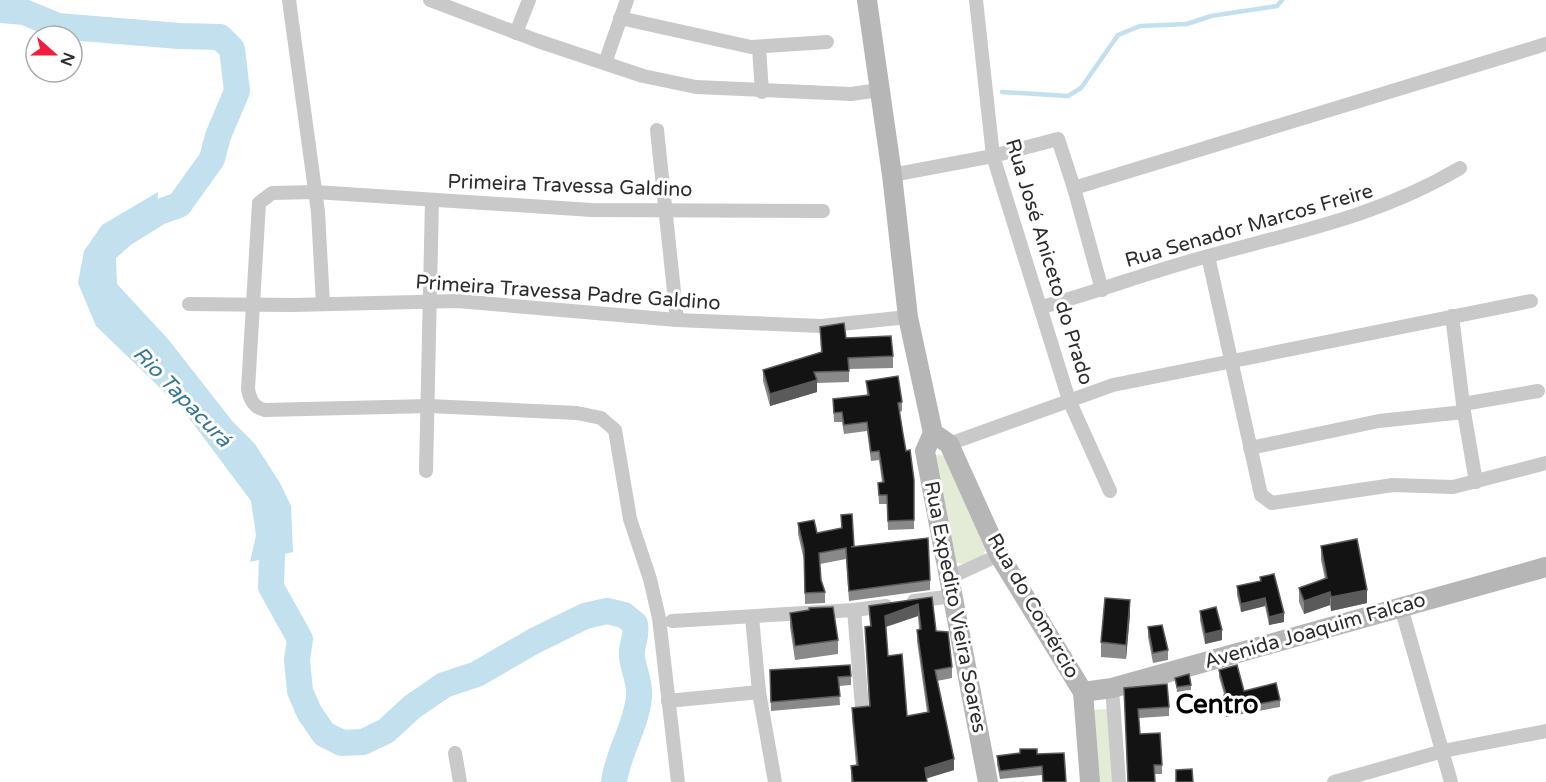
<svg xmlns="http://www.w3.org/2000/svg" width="1546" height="782" font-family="'Varela Round',sans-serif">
  <rect width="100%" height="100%" fill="#fff"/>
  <g fill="#e4ecd8">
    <path d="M938,454L946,457L986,548L983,555L962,564L955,562L934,458Z"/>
    <path d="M1108,709L1113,782H1096L1091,710Z"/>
  </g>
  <path fill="#c2e0ee" d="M158,192L156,223L116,258L117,284L168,339L233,422L255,444L280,483L291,506L293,552L250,562L256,535L251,501L183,410L96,326L78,283L84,251L102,225Z"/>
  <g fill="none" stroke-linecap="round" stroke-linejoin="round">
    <path stroke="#c2e0ee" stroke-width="4.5" d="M1002,92L1068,96L1081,88L1118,35L1140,26L1187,24L1211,16L1277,6L1282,0"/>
    <g stroke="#c2e0ee" stroke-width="26">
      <path d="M0,10L24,12L58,26L179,36L220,37L232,49L237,91L218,136L212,159L179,205L159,212L127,232"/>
      <path d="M273,523L271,587L300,639L297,660L300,691L309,712L324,734L342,743L363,742L386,731L412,707L444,685L477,674L534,641L585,616L607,611L624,615L635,624C637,638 633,639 632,651C630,664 641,680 639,697C636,727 618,752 614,782"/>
    </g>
    <g stroke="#c9c9c9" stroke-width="14">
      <path d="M289,0L318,212L323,304"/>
      <path d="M430,0L538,41L643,76L696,87L851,94L879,90"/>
      <path d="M976,0L993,156L1069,400L1110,491"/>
      <path d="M620,18L751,47L827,42"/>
      <path d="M516,33L529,0"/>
      <path d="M759,48L762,92"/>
      <path d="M605,63L627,0"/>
      <path d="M657,130L677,320"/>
      <path d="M892,175L993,156L1058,139L1074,188L1102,290"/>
      <path d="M1074,188L1546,44"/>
      <path d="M1208,256L1261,495L1272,503L1393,485L1453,487L1546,463"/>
      <path d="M189,304L293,305L457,301L677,320L821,326L908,317"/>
      <path d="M1042,307C1099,291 1155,270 1212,255C1300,231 1381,215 1460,168"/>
      <path d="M1452,316L1464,412L1476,482"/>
      <path d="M1463,404L1538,391"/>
      <path d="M949,444L1113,385L1531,301"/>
      <path d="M1250,448L1379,421L1464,412"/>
      <path d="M426,471L432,200"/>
      <path d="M951,577L999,555"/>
      <path d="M914,601L954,596"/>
      <path d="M1401,607L1451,782"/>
      <path d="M854,610L862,707"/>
      <path d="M752,617L759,692L775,782"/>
      <path d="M672,621L854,610L886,606"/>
      <path d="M1112,688L1119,782"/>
      <path d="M668,701L759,692"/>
      <path d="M455,753L460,782"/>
      <path d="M678,782L659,618L650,579L630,519L615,430L601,418L577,413L429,406L265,410C254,408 250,400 248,389L259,203L272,193L315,192L592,210L823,211"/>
      <path d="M1334,782L1443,751L1546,731"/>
    </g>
    <g stroke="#b6b6b6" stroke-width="20">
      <path d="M867,0L892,175L908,317L933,433L949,444L999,555L1083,692L1090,782"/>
      <path d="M933,433L925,451L988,782"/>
      <path d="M1083,692L1112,688L1546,567"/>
    </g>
  </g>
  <g fill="#898989" fill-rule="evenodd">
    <path d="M820,327L893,356V368L849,369V382L817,383V392L770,406L763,381V370L821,352Z"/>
    <path d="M866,381L902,402V411L900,412L903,434L906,451L914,480V529L888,530L887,504H879L878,483L882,482L879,460L871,461L867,431L844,434L842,422H834L833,399L867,396Z"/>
    <path d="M841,515L854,547L930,580V590L849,601L846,559L820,564L821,580L825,592V603L805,604L804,560L798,534V523L817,533L841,529Z"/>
    <path d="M1321,546L1367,603L1331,611L1330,605L1304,614L1299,602V588L1325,579L1321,560Z"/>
    <path d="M1260,577L1284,622L1269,625L1265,606L1241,612L1237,595V586L1260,581Z"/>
    <path d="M932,597L936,631L952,667V678L937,681L954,770L926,778L927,782H851V766L856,765L852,719V708L869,706L865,627L870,626L869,606ZM918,616L919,629L917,630V641L927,712L907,716L888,656L886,627Z"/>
    <path d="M1200,611L1222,640L1205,644L1200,620Z"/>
    <path d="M790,613L838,640V654L795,660L790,627Z"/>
    <path d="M1130,614L1126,659L1101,657V642Z"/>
    <path d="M1148,627L1168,650V660L1153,663L1148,637Z"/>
    <path d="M770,670L851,676V685L839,686L840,705L771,711Z"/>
    <path d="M1219,670L1244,691L1280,700V707L1226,717L1224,701V694L1219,677Z"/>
    <path d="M1175,678L1191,685V690L1177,692Z"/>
    <path d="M1124,697L1169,707V716L1139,718L1140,734L1162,765V774H1154Z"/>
    <path d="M1037,754L1066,782H1043L1042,775L1000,779L997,764V756Z"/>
  </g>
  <g fill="#5a5a5a">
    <path d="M817,380V392L770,406V394Z"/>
    <path d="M1367,590V603L1331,611V597Z"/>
    <path d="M1330,592V605L1304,614V601Z"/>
    <path d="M1265,598V606L1241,612V604Z"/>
    <path d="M1130,600V614L1126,659V645Z"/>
    <path d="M918,604V616L885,627V616Z"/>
    <path d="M1284,613V622L1269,625V617Z"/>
    <path d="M1222,630V640L1205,644V634Z"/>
    <path d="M954,759V770L925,779V768Z"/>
  </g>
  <g fill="#131313" stroke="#5a5a5a" stroke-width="1.5" fill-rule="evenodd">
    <path d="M844,323L846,338L891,336L893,356L848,358L849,371L814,372L817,380L770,394L763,370L822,352L820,327Z"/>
    <path d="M898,376L902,402L898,403L903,434L906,451L910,450L914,480V520L888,521L887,495H879L878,483L884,482L879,451L871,452L867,422L844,425L842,412L834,413L833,399L869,395L866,381Z"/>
    <path d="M852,514L854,546L851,547L928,538L930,580L849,591L846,548L819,553L821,580L825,592L805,593L804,549L798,523L814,520L817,533L842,528L841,515Z"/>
    <path d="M1357,539L1367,590L1331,597L1330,592L1304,601L1299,588L1327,578L1321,546Z"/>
    <path d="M1274,574L1284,613L1269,617L1265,598L1241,604L1237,586L1261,581L1260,577Z"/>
    <path d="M932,597L936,631L948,632L952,667L935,670L954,759L925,768L927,782H853L851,766L858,765L852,708L870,706L865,627L871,626L869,606ZM918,604L921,629L917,630L929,712L907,716L902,654L888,656L885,616Z"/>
    <path d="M1105,598L1130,600L1126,645L1101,642Z"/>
    <path d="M833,607L838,640L795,646L790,613L809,610V608Z"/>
    <path d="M1216,607L1222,630L1205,634L1200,611Z"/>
    <path d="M1162,625L1168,650L1153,653L1148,627Z"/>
    <path d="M850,665L851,676L838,677L840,696L771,702L770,670Z"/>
    <path d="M1237,665L1244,691L1276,683L1280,700L1226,710L1224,695L1226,694L1219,670Z"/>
    <path d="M1189,674L1191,685L1177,687L1175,678Z"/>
    <path d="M1167,684L1169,707L1138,709L1140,734L1160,733L1162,765H1154L1155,782H1128L1124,688Z"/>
    <path d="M1020,749H1037V754L1064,753L1066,782H1043L1042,766L1000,771L997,756L1020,753Z"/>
    <path d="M1192,769L1193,782H1176V770Z"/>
  </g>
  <g text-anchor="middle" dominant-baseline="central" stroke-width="6" stroke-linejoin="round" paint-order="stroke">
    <g font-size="20" fill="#2c2c2c" stroke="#fff">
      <text transform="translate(570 186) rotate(2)">Primeira Travessa Galdino</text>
      <text transform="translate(1249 226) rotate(-16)">Rua Senador Marcos Freire</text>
      <text transform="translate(1049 262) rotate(73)">Rua José Aniceto do Prado</text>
      <text transform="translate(568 293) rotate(4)">Primeira Travessa Padre Galdino</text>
      <text transform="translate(1033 606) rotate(60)">Rua do Comércio</text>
      <text transform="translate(955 607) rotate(79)">Rua Expedito Vieira Soares</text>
      <text transform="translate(1315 631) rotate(-16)">Avenida Joaquim Falcao</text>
    </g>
    <g font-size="21" font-style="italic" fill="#347795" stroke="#fff">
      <text transform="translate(182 397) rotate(46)">Rio Tapacurá</text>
    </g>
    <g font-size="26" font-weight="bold" fill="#000" stroke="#fff">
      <text x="1217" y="704">Centro</text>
    </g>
  </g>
  <g transform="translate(54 54) rotate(111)"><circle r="28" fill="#ffffff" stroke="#ababab" stroke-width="1.5"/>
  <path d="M0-4.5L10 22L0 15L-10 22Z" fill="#f51d3e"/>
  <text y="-9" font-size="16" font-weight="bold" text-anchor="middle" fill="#2c2c2c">N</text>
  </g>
</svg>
